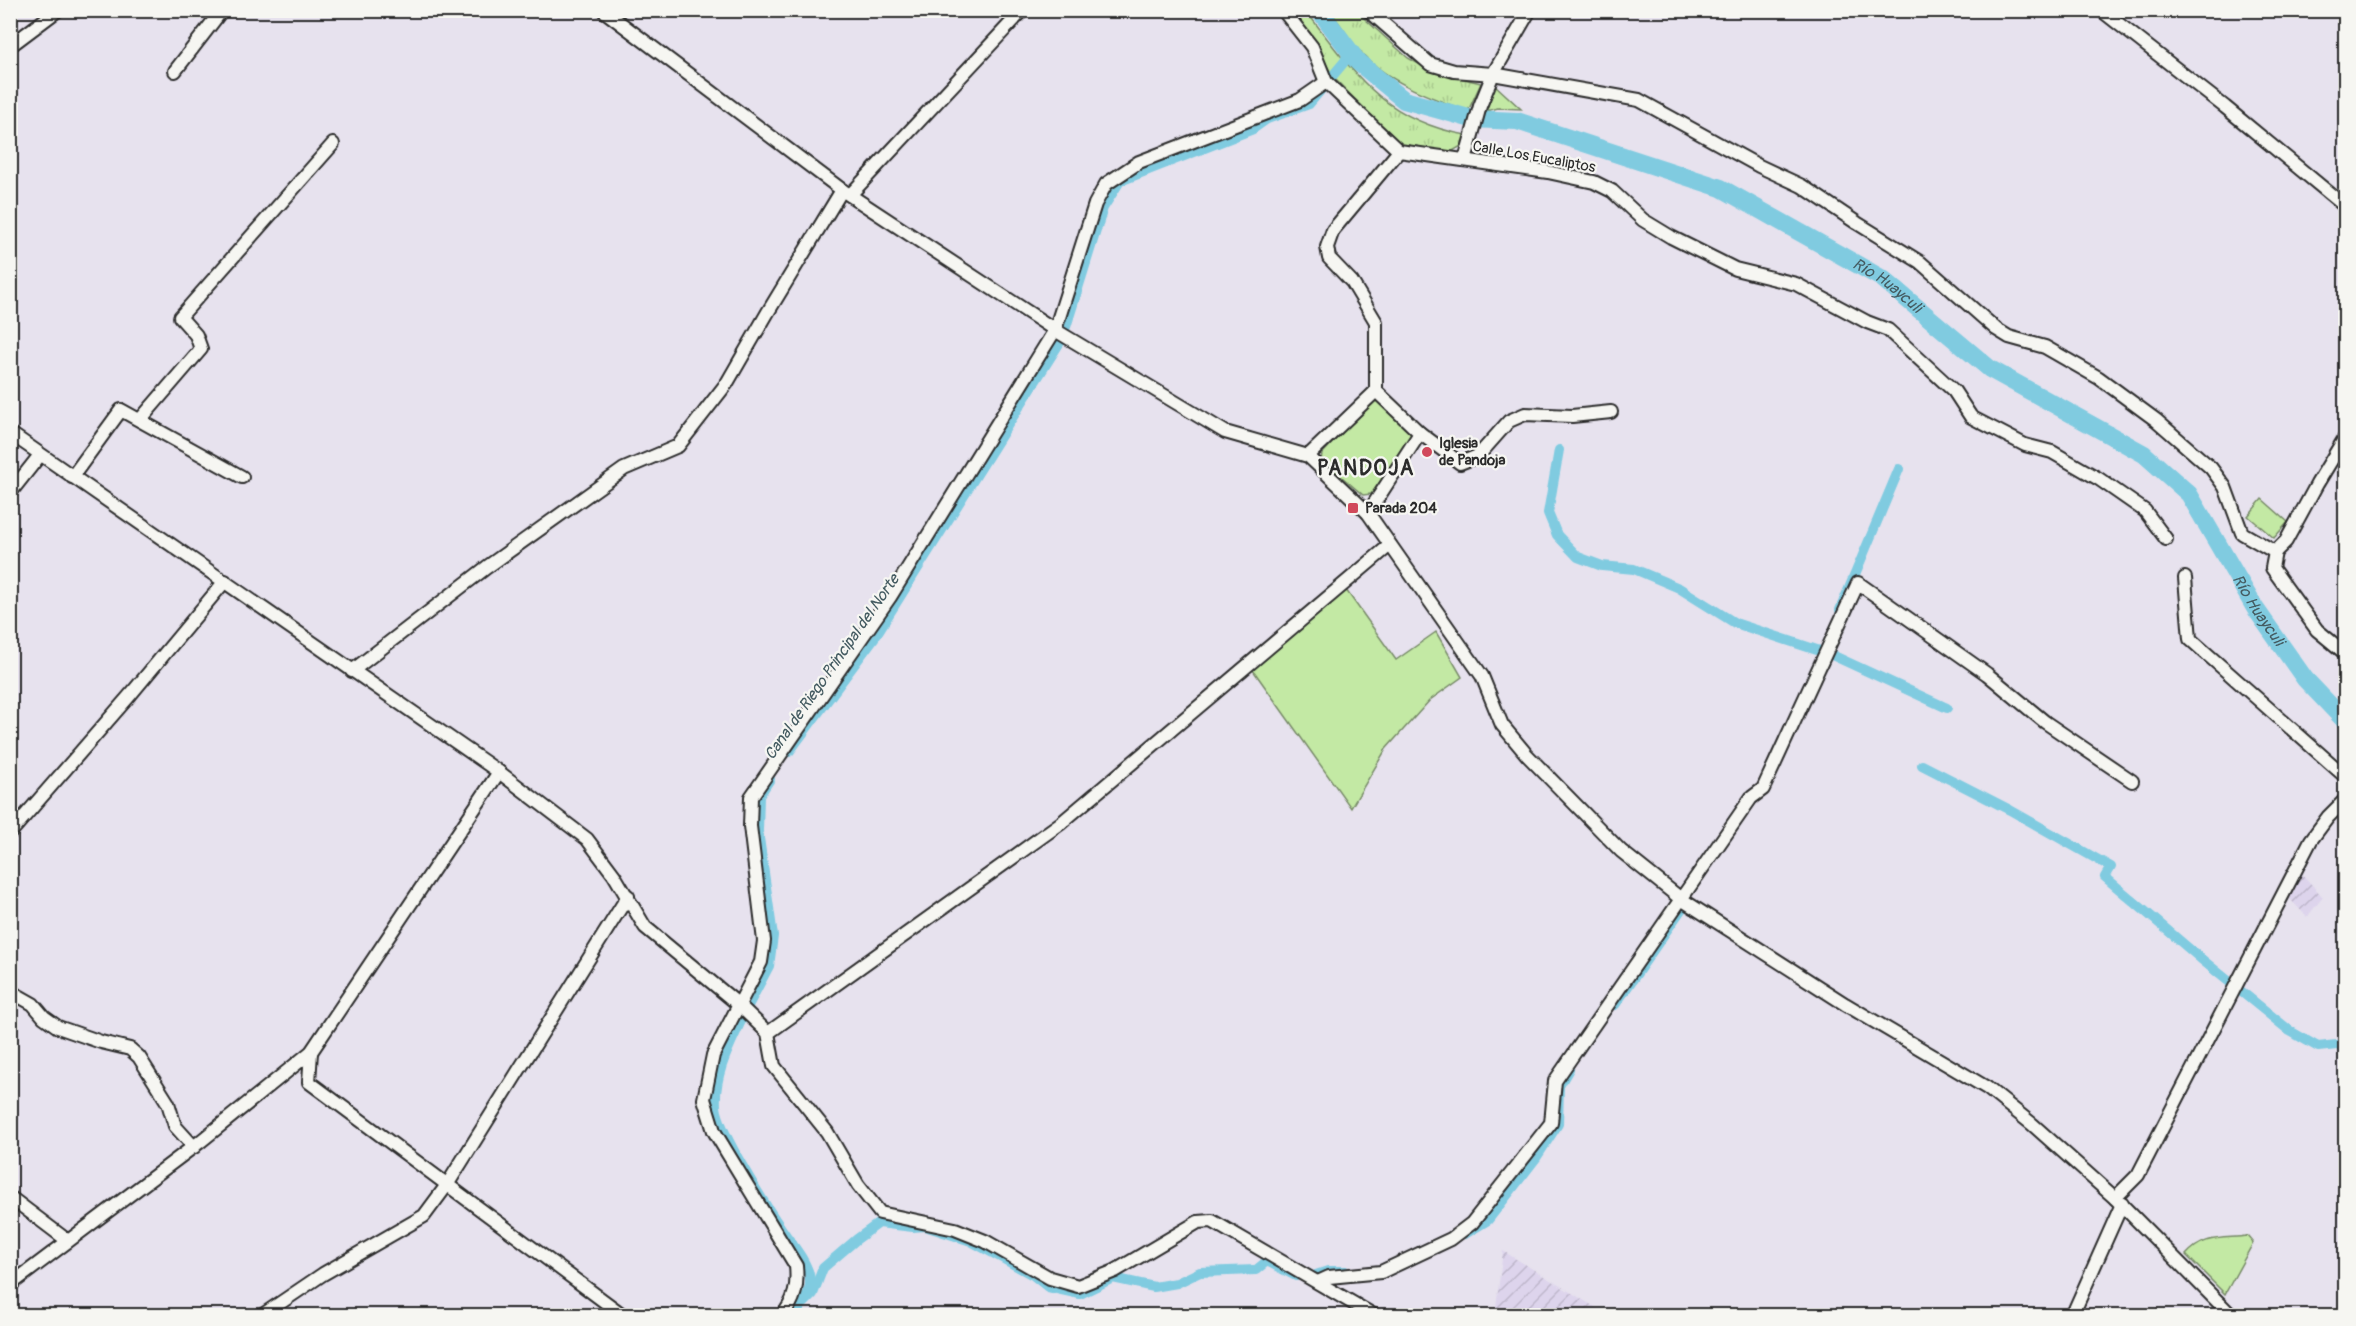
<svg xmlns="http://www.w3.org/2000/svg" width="2356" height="1326" font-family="Pangolin,sans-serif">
  <defs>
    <pattern id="industrial-furrows" width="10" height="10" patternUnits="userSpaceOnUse" patternTransform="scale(1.5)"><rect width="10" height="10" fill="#ddd4ec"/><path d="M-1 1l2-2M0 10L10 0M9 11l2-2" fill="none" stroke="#beb6cb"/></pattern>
    <pattern id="grass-tufts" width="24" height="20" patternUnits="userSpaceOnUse" patternTransform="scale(1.5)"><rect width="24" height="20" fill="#c3e9a4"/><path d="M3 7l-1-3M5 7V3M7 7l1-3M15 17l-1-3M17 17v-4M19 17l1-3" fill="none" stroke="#a8c88d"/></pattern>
  </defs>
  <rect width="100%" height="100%" fill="#e7e2ee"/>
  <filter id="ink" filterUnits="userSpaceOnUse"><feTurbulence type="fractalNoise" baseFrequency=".0167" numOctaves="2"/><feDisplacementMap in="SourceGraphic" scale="12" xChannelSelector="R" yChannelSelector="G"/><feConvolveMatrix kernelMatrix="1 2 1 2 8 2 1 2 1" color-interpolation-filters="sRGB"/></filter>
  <g filter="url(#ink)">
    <g fill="url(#industrial-furrows)">
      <path d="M2301,873L2323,897L2307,917L2288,897Z"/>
      <path d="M1503,1251L1552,1281L1608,1315H1495Z"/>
    </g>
    <g fill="url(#grass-tufts)" stroke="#778a68" stroke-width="1.5">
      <path d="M1290,11H1306C1354,73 1383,120 1466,135L1463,145L1451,152L1401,146L1333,77L1320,52Z"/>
      <path d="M1330,11H1356L1408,58L1431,71L1481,83L1468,111C1429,97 1386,82 1358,49C1348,37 1340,23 1330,11Z"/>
      <path d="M1495,85L1521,109L1498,108L1486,111Z"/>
    </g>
    <g fill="#c3e9a4" stroke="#778a68" stroke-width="1.5">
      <path d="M1377,400L1409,428L1414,435L1371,494L1363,495L1321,459L1322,454L1370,403Z"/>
      <path d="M2262,499L2288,522L2274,538L2248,516Z"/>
      <path d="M1346,590L1396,660L1436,632L1462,677L1430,700L1386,749L1351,808L1253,670Z"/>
      <path d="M2247,1236L2253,1243L2225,1294L2186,1255C2204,1235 2221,1239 2247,1236Z"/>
    </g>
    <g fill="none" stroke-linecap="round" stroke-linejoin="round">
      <g stroke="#80cbe0" stroke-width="10">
        <path d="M1066,327L1103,208L1120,181L1253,129L1267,119L1309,104L1345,61L1349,50"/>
        <path d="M1559,450L1548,513L1557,535L1578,557L1602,566L1634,569L1679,588L1735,623L1823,652"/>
        <path d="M1840,610L1899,469"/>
        <path d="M1832,655L1947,708"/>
        <path d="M789,752L874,638L1060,342"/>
        <path d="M1922,765L2010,810L2111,867L2105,877L2200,958L2290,1031L2318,1047L2346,1044"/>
        <path d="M749,1004L769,966L773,936L758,831L759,796L770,779"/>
        <path d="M1615,1005L1683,907"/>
        <path d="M742,1019C729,1047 714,1074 716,1106C718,1131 767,1208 783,1231C792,1245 808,1262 810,1279C811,1293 803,1304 794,1316"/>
        <path d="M1465,1234L1488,1220L1536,1158L1558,1124L1559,1086L1569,1069"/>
        <path d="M1316,1275L1328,1271H1345"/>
        <path d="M804,1303L813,1294L823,1268L857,1239L879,1223L913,1227L925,1226L971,1241L1033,1275L1048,1287L1080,1294L1113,1278L1154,1287L1177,1283L1200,1272L1256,1270L1267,1261L1296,1276"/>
      </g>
      <path stroke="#80cbe0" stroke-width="18" id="s1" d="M1319,10L1358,62L1404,100L1472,119L1517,121L1721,188L1883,279L1990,369L2144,454L2189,494L2255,608L2305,679L2346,722"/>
      <g stroke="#2b2b2b" stroke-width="16">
        <g id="minor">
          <path d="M603,10L842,190L1055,330L1225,432L1308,456L1368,513L1482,676L1502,725L1527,755L1621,851L1681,899L1845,1004L1987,1088L2032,1124L2115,1198L2232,1316"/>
          <path d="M1283,10L1312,47L1326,82L1399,151L1548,172L1594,182L1612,191L1643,220L1671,237L1735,269L1796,284L1867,322L1888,330L1954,391L1971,417L2025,445L2052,452L2099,479L2145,511L2166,539"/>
          <path d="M1368,10L1430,64L1454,71L1493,74L1639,100L1759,166L1802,186L1857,223L1920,262L1996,329L2009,337L2045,347L2099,378L2156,420L2211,468L2225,487L2242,533L2275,552L2286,541L2317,484L2346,436"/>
          <path d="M2101,10L2225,107L2346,207"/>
          <path d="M10,46L58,10"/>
          <path d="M175,71L222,10"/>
          <path d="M1465,160L1480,106L1493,74L1530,10"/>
          <path d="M850,195L1023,10"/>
          <path d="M1376,391V322L1352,282L1329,258L1327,247L1333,230L1399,151"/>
          <path d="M140,420L201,349L196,335L180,317L333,144"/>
          <path d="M10,433L499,772L587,839L614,875L645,927L739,1005L768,1033L774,1066L827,1132L858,1185L880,1213L955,1229L985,1241L1050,1278L1078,1286L1115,1271L1198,1222L1212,1221L1375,1316"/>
          <path d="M1420,433L1460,463L1478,456L1509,421L1525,414L1572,416L1611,412"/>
          <path d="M1308,456L1376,391L1420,433L1368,513"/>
          <path d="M72,477L121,410L242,477"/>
          <path d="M10,493L40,455"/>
          <path d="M2275,552L2272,568L2317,630L2346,654"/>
          <path d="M2185,578L2190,639L2346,777"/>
          <path d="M352,671L487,567L624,469L678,446L727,383L768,312L842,190"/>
          <path d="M10,833L131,694L225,581"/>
          <path d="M10,991L33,1004L44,1017L58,1027L101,1042L130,1049L139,1057L168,1103L175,1126L194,1147"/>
          <path d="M768,1033L1061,823L1390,545"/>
          <path d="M311,1052L309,1082L624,1316"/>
          <path d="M10,1197L68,1241"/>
          <path d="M2115,1198L2138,1175L2311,840L2328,817L2346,799"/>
          <path d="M1318,1282L1329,1277L1381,1272L1451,1239L1472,1223L1551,1123L1555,1081L1751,798L1763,789L1858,583L1987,674L2045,722L2132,781"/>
          <path d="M10,1285L201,1141L311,1052L499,772"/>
          <path d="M261,1316L323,1274L424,1216L447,1185L628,896"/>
          <path d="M782,1316C795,1300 798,1286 796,1266L714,1131L704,1099L713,1055L761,962L764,941L750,826L751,797L890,597L1055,330L1095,204L1106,184L1139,162L1300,100L1326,82"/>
          <path d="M2072,1316L2122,1204"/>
        </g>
      </g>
      <use href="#minor" stroke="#f6f6f2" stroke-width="12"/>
    </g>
  </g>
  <g fill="#d1495b" stroke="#f6f6f2" stroke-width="2">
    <circle cx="1427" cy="452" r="6"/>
    <rect x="1347" y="502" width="12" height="12" rx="3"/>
  </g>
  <g text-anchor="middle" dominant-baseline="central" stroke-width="4.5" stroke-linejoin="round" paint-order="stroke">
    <g font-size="15" fill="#2b2b2b" stroke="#f6f6f2">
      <text transform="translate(1534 157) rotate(10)">Calle Los Eucaliptos</text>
    </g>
    <g font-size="15" font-weight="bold" fill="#2b2b2b" stroke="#f6f6f2" text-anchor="start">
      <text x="1439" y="443">Iglesia<tspan x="1439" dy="17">de Pandoja</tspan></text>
      <text x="1365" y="508">Parada 204</text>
    </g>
    <g font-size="16" font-style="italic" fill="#445b61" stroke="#f6f6f2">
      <text stroke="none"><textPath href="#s1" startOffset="648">Río Huayculi</textPath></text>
      <text stroke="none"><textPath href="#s1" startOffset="1152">Río Huayculi</textPath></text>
      <text transform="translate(832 667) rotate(-55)">Canal de Riego Principal del Norte</text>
    </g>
    <g font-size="21" font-weight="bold" letter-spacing="1.5" fill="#2b2b2b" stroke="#f6f6f2">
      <text x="1366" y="468">PANDOJA</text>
    </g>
  </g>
  <rect width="2356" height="1326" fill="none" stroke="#f6f6f2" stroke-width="36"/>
  <rect x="18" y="18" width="2320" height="1290" fill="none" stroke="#2b2b2b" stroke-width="2" filter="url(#ink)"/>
</svg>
